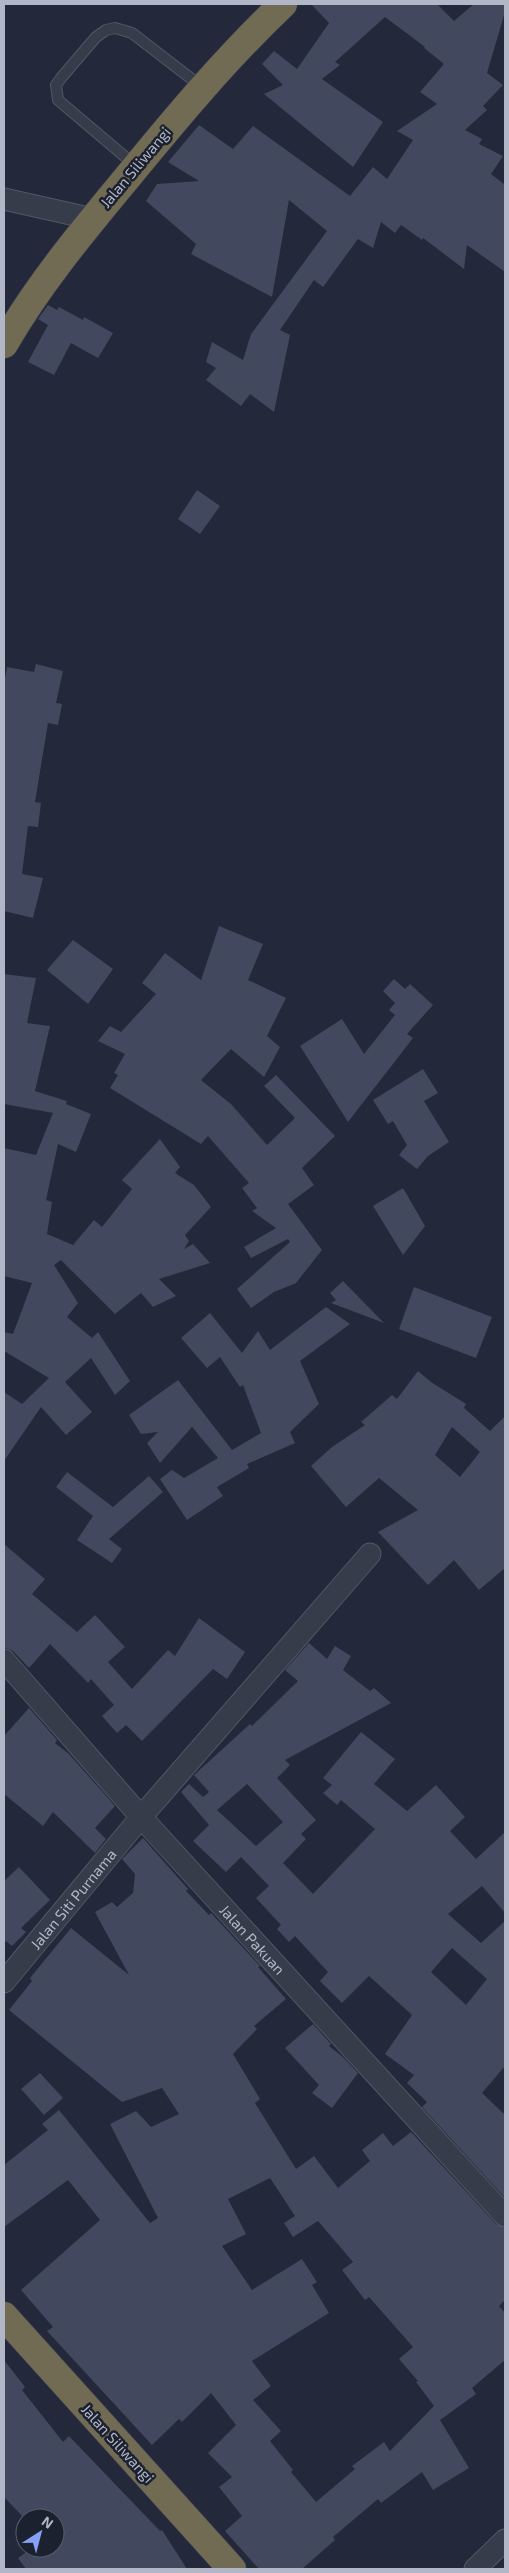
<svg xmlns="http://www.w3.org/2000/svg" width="509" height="2573" font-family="'Exo 2',sans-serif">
  <rect width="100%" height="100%" fill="#23293b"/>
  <g fill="#42485d" fill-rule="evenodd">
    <path d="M311,4H437L454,21L474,4H505V12L487,73L503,85L483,106L487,110L465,130L482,139L479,144L503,156L491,174L505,185V272L467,245L464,269L423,238L422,240L401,225L395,233L381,222L373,248L358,239L323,287L314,280L280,330L290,335L274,412L250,394L241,406L206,380L216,368L206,362L212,342L243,360L251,334L327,231L289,200L272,297L191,254L196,244L146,201L157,184L199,181L168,162L199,125L233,149L253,126L350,196L373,167L387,179L413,140L397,131L437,104L420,92L444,64L424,48L425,47L385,17L335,62L340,65L322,79L383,122L353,167L264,94L283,85L262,64L274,51L297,69L329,23Z"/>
    <path d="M48,305L57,310L59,307L83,320L84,317L113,333L98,358L71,343L54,375L28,362L48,325L38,319Z"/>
    <path d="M197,490L220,506L200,534L178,519Z"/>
    <path d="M36,664L63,671L56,703L62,704L58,725L48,723L35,802L41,803L38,827L28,826L22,874L43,878L33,918L4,911V684L7,667L34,672Z"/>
    <path d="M219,926L263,944L248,980L286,998L267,1036L280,1047L264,1077L231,1049L201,1080L231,1104L267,1145L295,1118L264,1086L276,1075L335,1136L302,1168L314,1185L288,1204L322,1250L296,1283L274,1292L251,1308L237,1289L290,1242L288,1239L251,1258L244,1247L276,1228L252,1211L257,1208L242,1188L249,1183L208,1136L201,1144L110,1088L118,1075L114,1073L125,1054L98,1041L110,1026L121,1032L156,994L142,983L165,953L201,980Z"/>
    <path d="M73,940L113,969L88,1004L47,970Z"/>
    <path d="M4,974L36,978L27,1023L50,1026L35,1091L67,1101L66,1104L91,1114L76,1152L58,1144L46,1200L52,1202L47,1234L73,1245L94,1220L102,1227L132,1189L122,1180L160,1139L180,1167L175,1173L194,1185L211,1207L185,1235L189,1241L184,1249L193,1244L210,1263L159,1279L176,1296L153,1307L141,1293L115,1314L61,1260L54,1265L78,1303L67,1317L92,1338L98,1332L130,1381L115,1395L91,1358L65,1382L92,1412L66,1435L41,1407L4,1461V1392L22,1404L49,1378L4,1351V1332L13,1334L32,1283L4,1276V1148L36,1155L53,1113L4,1104Z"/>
    <path d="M394,979L405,989L410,984L433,1005L407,1034L413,1038L348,1122L300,1046L342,1019L364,1054L395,1015L389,1010L395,1003L383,991Z"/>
    <path d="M423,1069L438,1093L424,1101L449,1142L428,1156L417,1169L399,1155L407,1145L393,1121L388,1124L373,1100Z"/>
    <path d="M403,1188L425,1226L403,1255L373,1206Z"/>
    <path d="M343,1281L384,1323L331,1303L336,1300L330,1293Z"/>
    <path d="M414,1287L492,1317L476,1358L399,1329Z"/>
    <path d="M326,1307L350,1324L300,1361L319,1404L290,1432L295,1443L247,1464L249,1468L217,1487L223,1496L187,1520L160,1479L172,1470L184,1478L218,1458L192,1427L160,1463L147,1443L158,1432L141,1434L129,1415L178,1380L232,1450L261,1433L243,1385L240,1387L220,1357L207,1368L181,1338L210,1313L242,1353L258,1331L270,1350Z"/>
    <path d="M418,1371L431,1382L466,1404L464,1408L490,1431L505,1416V1568L479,1590L454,1560L428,1585L378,1532L418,1510L379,1478L346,1507L311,1466L332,1447L365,1425L361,1422L392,1395L397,1399ZM452,1427L480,1452L460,1477L435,1455Z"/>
    <path d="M67,1472L113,1507L149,1476L163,1492L109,1539L122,1549L112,1563L77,1540L93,1516L56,1487Z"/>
    <path d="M4,1544L45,1579L32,1594L77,1632L95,1615L125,1647L108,1662L132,1689L168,1650L175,1656L199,1618L245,1652L227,1679L213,1669L142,1741L126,1725L117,1733L102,1716L114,1705L91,1679L88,1683L50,1644L29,1668L13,1651L4,1647Z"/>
    <path d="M309,1643L327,1659L335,1646L351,1656L343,1670L370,1691L374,1688L391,1703L285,1760L290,1765L277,1778L316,1820L301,1834L306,1839L283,1863L313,1894L375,1829L341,1800L337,1805L323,1793L332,1785L323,1778L361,1732L395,1759L374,1784L407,1811L436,1785L465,1817L450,1831L476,1859L505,1832V1913L482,1886L448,1914L481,1943L505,1921V2066L482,2093L505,2115V2198L422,2107L427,2102L407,2083L414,2075L385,2054L412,2015L369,1976L342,2003L320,1981L328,1972L295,1936L289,1942L277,1929L281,1925L256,1898L269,1886L241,1857L226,1872L193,1841L209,1825L181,1792L189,1784L203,1797L209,1792L194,1775L250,1724L252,1726L298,1681L285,1670ZM247,1784L283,1822L256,1846L217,1810ZM452,1948L487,1979L466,2005L431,1972Z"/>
    <path d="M29,1708L57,1740L55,1743L69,1754L115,1806L95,1828L106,1839L95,1853L53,1812L43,1826L4,1794V1736Z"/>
    <path d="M143,1838L188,1889L186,1891L209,1915L211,1913L260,1966L258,1967L286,1999L254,2026L257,2029L233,2054L260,2099L255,2103L296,2169L314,2156L338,2188L370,2161L362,2150L383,2133L393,2146L411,2132L496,2224L505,2228V2300L499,2306L505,2313V2360L472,2388L476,2394L440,2420L469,2468L433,2490L422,2472L381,2503L378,2499L333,2537L335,2540L302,2569H259L225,2531L242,2516L219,2487L232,2477L208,2453L236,2425L211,2393L182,2422L179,2419L152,2445L47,2331L53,2327L21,2290L100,2220L68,2180L4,2227V2165L48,2130L42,2124L59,2110L150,2223L158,2218L110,2124L136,2111L151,2127L179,2114L162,2088L122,2102L9,2010L32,1981L30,1978L71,1928L129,1975L95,1912L112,1902L117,1907L133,1893L135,1874L122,1859ZM270,2178L295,2216L284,2223L293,2237L318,2221L353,2262L342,2270L365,2300L369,2297L413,2347L399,2359L418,2381L416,2382L434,2406L390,2451L384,2442L352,2466L355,2469L316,2502L291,2472L293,2470L270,2441L281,2431L253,2400L271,2386L252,2361L329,2313L312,2285L317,2282L302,2259L252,2290L222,2246L246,2234L228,2199Z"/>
    <path d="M19,1867L50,1900L21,1928L26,1932L12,1946L6,1941L4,1943V1881Z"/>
    <path d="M313,2024L331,2044L329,2046L343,2057L358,2073L332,2108L312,2093L319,2085L285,2048Z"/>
    <path d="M40,2073L63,2098L44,2115L21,2089Z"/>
    <path d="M4,2360L25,2387L22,2390L63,2442L69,2436L160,2531L162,2530L187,2569H26L18,2558L32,2548H55V2518L25,2519L4,2497Z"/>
  </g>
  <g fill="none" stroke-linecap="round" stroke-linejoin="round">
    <g stroke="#525766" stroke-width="12">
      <path id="lane" d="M136,166L58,100L56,85L61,78L96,37L106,30L115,28L132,33L202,87"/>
    </g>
    <g stroke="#525766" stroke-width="23">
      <g id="street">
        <path d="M4,199L93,219"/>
        <path id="s1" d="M4,1660L141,1817L505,2216"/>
        <path id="s2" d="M4,1982L141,1817L370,1554"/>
        <path d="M475,2569L505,2540"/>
      </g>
    </g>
    <g stroke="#3f4453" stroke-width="29">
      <g id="highway">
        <path d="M4,344C38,285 82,232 126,179C176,118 226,58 283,4"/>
        <path d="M4,2316L232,2569"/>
      </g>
    </g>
    <use href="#lane" stroke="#373c4b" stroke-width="10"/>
    <use href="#street" stroke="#373c4b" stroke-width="21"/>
    <use href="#highway" stroke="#716b54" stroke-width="28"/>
  </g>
  <g text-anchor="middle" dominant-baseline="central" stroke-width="5" stroke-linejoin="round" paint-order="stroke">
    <g font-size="15" fill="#b2b7c7" stroke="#1c2130">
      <text transform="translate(135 167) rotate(-50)">Jalan Siliwangi</text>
      <text stroke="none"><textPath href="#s2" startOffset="108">Jalan Siti Purnama</textPath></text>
      <text stroke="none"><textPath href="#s1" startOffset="374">Jalan Pakuan</textPath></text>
      <text transform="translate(118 2443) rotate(48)">Jalan Siliwangi</text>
    </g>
  </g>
  <rect width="509" height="2573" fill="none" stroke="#b2b7c7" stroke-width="10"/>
  <g transform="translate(40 2533) rotate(36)"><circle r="24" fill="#1c2130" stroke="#585d6c"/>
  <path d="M0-4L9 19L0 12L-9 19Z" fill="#87a0f7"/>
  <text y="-8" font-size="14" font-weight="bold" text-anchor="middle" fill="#b2b7c7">N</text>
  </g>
</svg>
